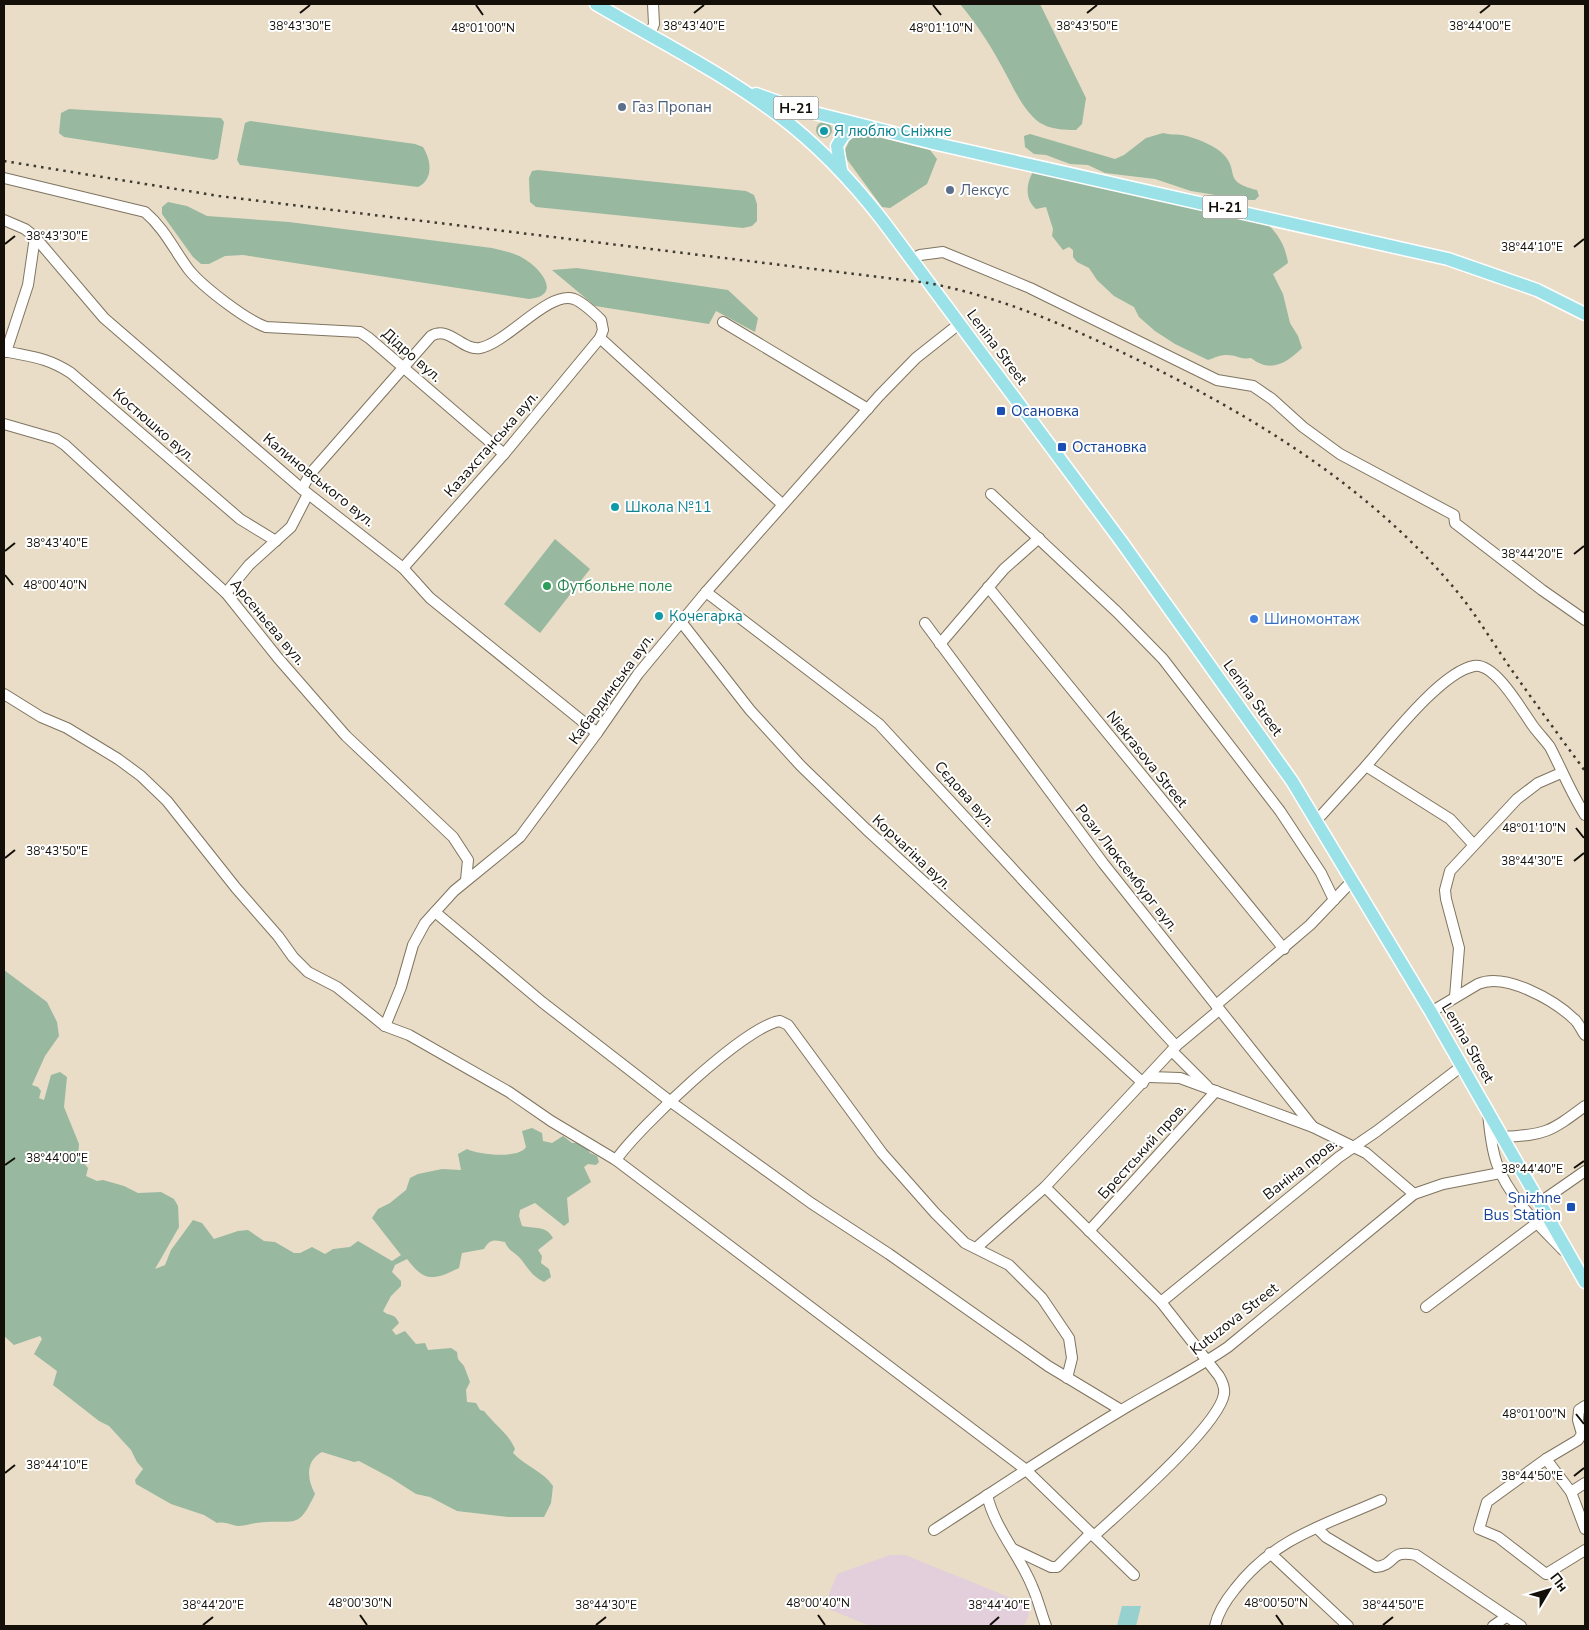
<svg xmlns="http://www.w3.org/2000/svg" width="1589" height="1630" font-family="'Nunito Sans',sans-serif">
  <rect width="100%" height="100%" fill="#e9ddc7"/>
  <path fill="#e3cedb" d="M890,1555H905L1026,1604L1029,1614L1024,1626H870L824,1607L837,1574Z"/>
  <g fill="#98b8a0">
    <path d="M960,4H1040L1086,98L1082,124L1076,130C1061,130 1044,129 1033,117C1019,103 1011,82 1001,65C989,43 976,23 960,4Z"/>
    <path d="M69,109L221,118L224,122L218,158L214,160L64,137L59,133L61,113Z"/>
    <path d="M250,121L415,144L423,147C431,160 434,179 418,187L240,165L237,160L245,123Z"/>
    <circle cx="824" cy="130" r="8"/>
    <path d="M854,131L930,150L937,159L927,184L890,208L882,207L843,154Z"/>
    <path d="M1163,133C1170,135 1175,134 1182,135C1194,137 1211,144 1221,152C1242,171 1220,181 1257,190L1259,196L1255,200H1246L1191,191L1155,179L1105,173L1088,165L1070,164L1046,155L1034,154L1025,147L1024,136L1030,134L1115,159L1124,155L1146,138Z"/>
    <path d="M1035,169L1263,220C1277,232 1285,244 1288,263L1273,274L1283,294L1290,323L1298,336L1302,348C1286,364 1270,373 1251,358C1241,360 1235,354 1225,355C1220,355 1214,358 1208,360L1175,344L1155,331L1139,317L1134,307L1114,296L1097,280L1089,268L1077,262L1073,257V250L1069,247L1063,250L1052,236L1053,229L1046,207L1036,209C1024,199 1026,181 1035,169Z"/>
    <path d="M538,170L746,191L754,195L757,204V221L752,226L743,228L536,207L530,202L529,178L532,171Z"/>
    <path d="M168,202L187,206L207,216L289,222L492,248C504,251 516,253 526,260C542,270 562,296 529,299L243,255L225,256L209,264H201L193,257L162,214V207Z"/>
    <path d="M577,268L728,290L758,318L755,332L716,311L709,324L595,306L552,270Z"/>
    <path d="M555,539L590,569L540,633L504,604Z"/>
    <path d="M4,970L47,1002L57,1022L59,1036L45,1056L32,1085L38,1087L41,1091L39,1098L44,1100L51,1075L60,1072L67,1077L64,1107L79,1144L78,1157L88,1168L86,1176L97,1181L103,1180L124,1186L138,1193L161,1192L174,1199L178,1206L179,1227L155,1269L165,1265L171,1250L193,1220L202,1223L214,1239L238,1231L248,1230L264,1241L275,1242L294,1253H300L312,1247L325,1254L333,1249L350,1247L358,1241L392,1261L401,1255L372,1218L378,1209L390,1203L406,1190L410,1178L418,1174L442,1169L461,1170L458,1154L467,1149C479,1155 519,1159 526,1147L522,1131L532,1128L542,1133L543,1141L552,1143L563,1136L572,1143H584L590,1153L597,1156L599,1162L596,1165L588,1164L584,1167L591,1182L567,1198L569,1222L564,1226L535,1203L520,1210L519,1216L522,1226C534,1229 546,1225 553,1238L538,1250L542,1256L541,1263L549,1269L551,1277L544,1282C530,1275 528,1267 519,1257C513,1251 508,1250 505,1242C495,1240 490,1238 484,1249L462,1253L459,1268C434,1280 425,1283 407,1259L395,1265L392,1272L401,1281V1286L391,1296L383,1311C389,1317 394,1312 399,1323L392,1330L396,1335L405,1331L416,1344L425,1343L428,1350L451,1348L457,1352L458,1359L464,1366L470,1382L466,1390L467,1402L476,1403L480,1410L484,1411C494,1424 509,1434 515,1449L513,1453C525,1466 543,1471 553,1486L551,1503L544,1517H508L457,1511L430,1497L416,1494L391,1478L359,1461L354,1462L322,1452C305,1461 307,1479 315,1494C299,1527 298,1521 266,1522C257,1522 248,1525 239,1526C232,1526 226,1521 217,1523L204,1515L171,1504L136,1484L135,1480L143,1469L137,1462L131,1450L109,1426L99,1421L53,1385L57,1371L34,1354L42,1339L40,1336L14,1345L4,1336Z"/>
  </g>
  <path fill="#96d1d0" d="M1122,1606H1141L1136,1626H1117Z"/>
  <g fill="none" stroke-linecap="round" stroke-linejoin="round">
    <g stroke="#7f7460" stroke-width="12">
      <g id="minor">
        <path d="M650,35L654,24L653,4"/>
        <path d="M4,178L145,212C165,229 174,250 189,270C203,287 246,320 266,327L360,332L369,338L504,454"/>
        <path d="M4,220L25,229L35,237L104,318L302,489L403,568L430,598L597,733"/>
        <path d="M911,259L920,255L943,252L1030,288L1217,380L1253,386L1272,399L1303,427L1340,454L1454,515L1455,523L1542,590L1585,620"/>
        <path d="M723,322L868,409"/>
        <path d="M4,351C31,357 47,357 71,373L240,519L276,541"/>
        <path d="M6,352L28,285L35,237"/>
        <path d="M4,424L56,439L65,445L226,593L278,658L346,736L453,837L468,860L466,880"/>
        <path d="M302,489L310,474L431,336C449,325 462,351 480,348C507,343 549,290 574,299C584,303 594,313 601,320L603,330L600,338L782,504"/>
        <path d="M991,494L1117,612L1163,659L1280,811L1321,873L1334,900"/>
        <path d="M403,568L504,454L600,338"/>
        <path d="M988,587L1284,949"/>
        <path d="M706,592L879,724L1176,1046"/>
        <path d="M226,593L249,565L291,527L308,494"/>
        <path d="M682,623L750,710L801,766L866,829L1143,1083"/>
        <path d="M925,623L1103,863L1313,1127"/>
        <path d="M940,644L1004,569L1039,538"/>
        <path d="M4,694L41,717L67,728L118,759L141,776L167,801L236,888L278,936L293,957L308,972L337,987L385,1026L409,1035L509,1092L551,1121L616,1160L1025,1469L1134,1575"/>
        <path d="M1317,820L1366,766"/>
        <path d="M1473,844L1450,819L1366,766C1389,740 1441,672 1474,666C1495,662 1522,711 1533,726C1538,733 1545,740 1550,747C1562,770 1571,793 1585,815"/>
        <path d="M435,912L542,1002L671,1102L811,1203L889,1254L1048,1366L1121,1410"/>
        <path d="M1455,997L1459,948L1446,899L1445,890L1450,871L1517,799L1538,783L1561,773"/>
        <path d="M1216,1005L1310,925L1352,881"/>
        <path d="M1431,1012L1478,984C1505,972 1554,1000 1574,1019C1579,1023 1581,1030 1585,1035"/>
        <path d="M385,1026L401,987L413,945L425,923L454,891L520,837L597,733L638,674L706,592L879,396L916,358L959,324"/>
        <path d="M1172,1051L1207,1086"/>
        <path d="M1149,1077L1180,1078L1313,1127L1366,1153L1414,1194"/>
        <path d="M1488,1114C1490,1130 1491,1148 1497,1164C1509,1198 1539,1225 1563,1250"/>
        <path d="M1502,1137C1546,1135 1550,1132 1585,1106"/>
        <path d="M616,1160C637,1129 745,1026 780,1021L788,1025L882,1153L935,1213L965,1243L1009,1265L1042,1298L1069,1338L1072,1358L1067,1378"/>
        <path d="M1045,1187L1161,1302L1219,1376C1222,1381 1225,1387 1224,1394C1219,1426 1122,1510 1094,1536"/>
        <path d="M1539,1203L1585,1171"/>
        <path d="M1089,1231L1216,1091"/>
        <path d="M976,1248L1045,1187L1176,1046L1219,1010"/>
        <path d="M1161,1302L1339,1157L1377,1131L1462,1066"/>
        <path d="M1426,1307L1537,1223"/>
        <path d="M1585,1406L1579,1410L1578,1420L1582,1434L1578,1440L1546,1459L1487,1502L1479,1529L1498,1537L1546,1574L1585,1550"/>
        <path d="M1546,1459L1571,1492L1585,1483"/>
        <path d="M1571,1492L1585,1529"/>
        <path d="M987,1495C995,1529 1019,1554 1032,1586C1038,1599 1041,1613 1046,1626"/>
        <path d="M1317,1528L1326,1537L1376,1567C1397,1565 1388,1549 1416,1555L1521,1626"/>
        <path d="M934,1530C996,1490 1056,1449 1120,1411C1156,1389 1193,1371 1228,1347L1414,1194L1443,1184L1500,1173"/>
        <path d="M1013,1549L1051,1567H1057L1091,1533"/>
        <path d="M1270,1553L1348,1626"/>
        <path d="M1215,1626C1218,1612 1226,1600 1235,1589C1274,1538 1325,1525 1381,1500"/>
        <path d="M1493,1626L1506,1617"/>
      </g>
    </g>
    <g stroke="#fff" stroke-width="15">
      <g id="major">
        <path d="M596,4C657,40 721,72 778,115C818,145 852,181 883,221L1121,541L1292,781L1431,1012L1585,1282"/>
        <path d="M756,94L795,108L937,144L1448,259L1537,290L1585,314"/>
        <path d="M841,170L837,146L843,136L857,125"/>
      </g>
    </g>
    <use href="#minor" stroke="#fff" stroke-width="10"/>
    <use href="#major" stroke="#9be2e8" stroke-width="12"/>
    <path stroke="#3f3a30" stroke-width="2.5" stroke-dasharray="2.5 5" stroke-linecap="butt" d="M4,161L219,196L928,283C1001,297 1068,326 1134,358C1256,417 1377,491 1463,599C1480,621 1495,646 1511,669C1535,703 1560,737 1585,771"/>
  </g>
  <path fill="none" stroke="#141009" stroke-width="2" d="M476,5L483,15M933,5L941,15M300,13L310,5M694,13L704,5M1087,13L1097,5M1480,13L1490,5M5,244L15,236M1574,247L1584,239M5,551L15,543M1574,554L1584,546M5,575L13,585M1576,828L1584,838M5,858L15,850M1574,861L1584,853M5,1165L15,1158M1574,1168L1584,1161M1576,1414L1584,1424M5,1473L15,1465M1574,1476L1584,1468M360,1615L367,1625M818,1615L825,1625M1276,1615L1283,1625M203,1625L213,1617M596,1625L606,1617M990,1625L999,1617M1383,1625L1393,1617"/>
  <g fill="#5c6f8a" stroke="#fff" stroke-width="2">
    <circle cx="622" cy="107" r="5"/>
    <circle cx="950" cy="190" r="5"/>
  </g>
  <g fill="#0f9aa8" stroke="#fff" stroke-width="2">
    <circle cx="824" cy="131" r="5"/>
    <circle cx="615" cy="507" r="5"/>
    <circle cx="659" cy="616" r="5"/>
  </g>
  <g fill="#1a4fb4" stroke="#fff" stroke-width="2">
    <rect x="996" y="406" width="10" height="10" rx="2.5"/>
    <rect x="1057" y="442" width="10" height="10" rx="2.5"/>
    <rect x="1566" y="1202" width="10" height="10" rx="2.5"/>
  </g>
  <circle fill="#2e9e5b" stroke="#fff" stroke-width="2" cx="547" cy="586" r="5"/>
  <circle fill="#3f7fe0" stroke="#fff" stroke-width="2" cx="1254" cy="619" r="5"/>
  <g text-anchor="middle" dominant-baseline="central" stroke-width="4" stroke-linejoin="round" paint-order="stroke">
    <g fill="#fff" stroke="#5a5853" stroke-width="1">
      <rect x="773.5" y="96.5" width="45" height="23" rx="4"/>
      <rect x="1202.5" y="195.5" width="45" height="23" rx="4"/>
    </g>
    <g font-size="14" font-weight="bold" fill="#141009">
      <text x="796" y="108">Н-21</text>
      <text x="1225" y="207">Н-21</text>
    </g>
    <g font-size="15" fill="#4e5e75" stroke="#fff" text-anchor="start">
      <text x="632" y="107">Газ Пропан</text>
      <text x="960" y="190">Лексус</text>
    </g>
    <g font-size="15" fill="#0d838f" stroke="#fff" text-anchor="start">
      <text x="834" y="131">Я люблю Сніжне</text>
      <text x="625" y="507">Школа №11</text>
      <text x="669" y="616">Кочегарка</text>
    </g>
    <g font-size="15" fill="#141009" stroke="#fff">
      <text transform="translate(997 347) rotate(53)">Lenina Street</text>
      <text transform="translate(412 355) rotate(41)">Дідро вул.</text>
      <text transform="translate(154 425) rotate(41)">Костюшко вул.</text>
      <text transform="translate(491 444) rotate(-49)">Казахстанська вул.</text>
      <text transform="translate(319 480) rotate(39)">Калиновського вул.</text>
      <text transform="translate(268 622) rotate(50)">Арсеньєва вул.</text>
      <text transform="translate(611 689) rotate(-54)">Кабардинська вул.</text>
      <text transform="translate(1253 698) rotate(54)">Lenina Street</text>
      <text transform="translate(1147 759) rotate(51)">Niekrasova Street</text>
      <text transform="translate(965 794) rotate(48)">Сєдова вул.</text>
      <text transform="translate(912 852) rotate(43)">Корчагіна вул.</text>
      <text transform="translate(1127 868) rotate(52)">Рози Люксембург вул.</text>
      <text transform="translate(1468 1043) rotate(60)">Lenina Street</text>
      <text transform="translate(1142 1151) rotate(-48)">Брестський пров.</text>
      <text transform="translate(1300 1169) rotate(-38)">Ваніна пров.</text>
      <text transform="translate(1234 1319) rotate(-38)">Kutuzova Street</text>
    </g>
    <g font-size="15" fill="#164399" stroke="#fff" text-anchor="start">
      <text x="1011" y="411">Осановка</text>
      <text x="1072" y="447">Остановка</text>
      <text x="1561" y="1198" text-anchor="end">Snizhne<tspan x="1561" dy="17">Bus Station</tspan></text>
    </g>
    <g font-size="15" fill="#27864d" stroke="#fff" text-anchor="start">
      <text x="557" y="586">Футбольне поле</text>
    </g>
    <g font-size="15" fill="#366cbe" stroke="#fff" text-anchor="start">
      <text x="1264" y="619">Шиномонтаж</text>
    </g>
  </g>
  <g font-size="12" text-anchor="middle" fill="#141009" stroke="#fff" stroke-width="4" stroke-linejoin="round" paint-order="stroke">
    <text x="300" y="30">38°43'30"E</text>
    <text x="694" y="30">38°43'40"E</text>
    <text x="1087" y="30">38°43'50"E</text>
    <text x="1480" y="30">38°44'00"E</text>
    <text x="483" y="32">48°01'00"N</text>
    <text x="941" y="32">48°01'10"N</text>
    <text x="57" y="240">38°43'30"E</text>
    <text x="1532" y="251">38°44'10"E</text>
    <text x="57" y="547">38°43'40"E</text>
    <text x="1532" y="558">38°44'20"E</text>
    <text x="55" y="589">48°00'40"N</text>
    <text x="1534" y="832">48°01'10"N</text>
    <text x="57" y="855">38°43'50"E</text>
    <text x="1532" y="865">38°44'30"E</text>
    <text x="57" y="1162">38°44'00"E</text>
    <text x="1532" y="1173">38°44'40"E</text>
    <text x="1534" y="1418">48°01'00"N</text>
    <text x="57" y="1469">38°44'10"E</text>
    <text x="1532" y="1480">38°44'50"E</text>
    <text x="360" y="1607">48°00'30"N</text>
    <text x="818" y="1607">48°00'40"N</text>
    <text x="1276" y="1607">48°00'50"N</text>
    <text x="213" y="1609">38°44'20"E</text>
    <text x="606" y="1609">38°44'30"E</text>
    <text x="999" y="1609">38°44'40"E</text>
    <text x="1393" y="1609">38°44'50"E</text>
  </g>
  <rect width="1589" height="1630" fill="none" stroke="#141009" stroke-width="10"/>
  <g transform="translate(1549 1590) rotate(52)" stroke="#ffffff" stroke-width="4" paint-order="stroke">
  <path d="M0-4L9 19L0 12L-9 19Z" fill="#141009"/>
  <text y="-8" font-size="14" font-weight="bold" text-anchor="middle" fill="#141009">Пн</text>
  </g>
</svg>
